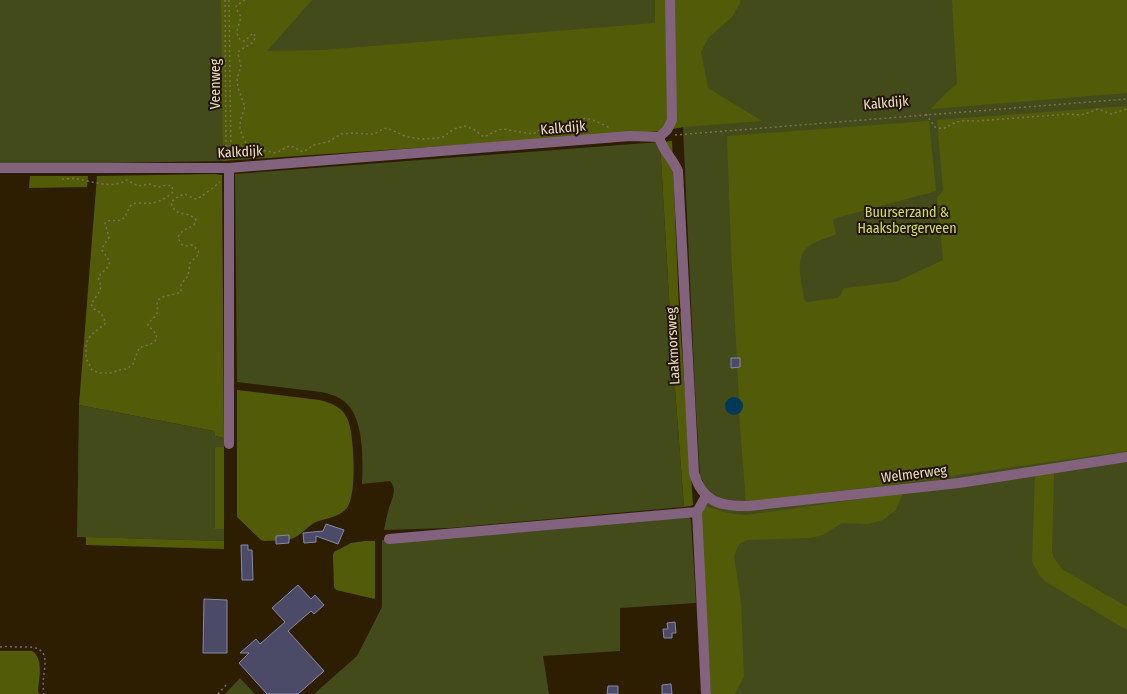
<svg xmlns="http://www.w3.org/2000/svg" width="1127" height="694" font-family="'Fira Sans Condensed',sans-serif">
  <rect width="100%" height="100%" fill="#2d1e01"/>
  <g fill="#444b1a">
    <path d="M0,0H1127V694H715L703,481L700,476L695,391L683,127L224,160L223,161L0,165Z"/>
    <path d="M660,142L672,349L684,507L450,528L384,530C386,522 387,513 390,505C393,496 397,489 390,481L362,484C363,461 364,423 348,405C341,397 331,394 321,392L237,382L235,174Z"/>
    <path d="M79,405L214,431L215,436L224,438V447L215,448V529H224V541L77,537Z"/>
    <path d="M689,517L691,520L696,603L620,608V651L543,656L549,694H314L357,656L382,607V540L497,534Z"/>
    <path d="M240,678L255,694H225Z"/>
  </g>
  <g fill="#525c08">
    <path d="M221,0H312L267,51L324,50L655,23V0H740V3L732,17L708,38L701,52L708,88L762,121L684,127L662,131L223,161Z"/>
    <path d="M952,0H1127V93L931,109L945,94L957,84Z"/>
    <path d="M1127,106V451L910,482L746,503L739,413L742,410L739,398L731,248L727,136L929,121L936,191L836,218L833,220L836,234C828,238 819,240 812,244C792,255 802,281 804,299L806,302L837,298C842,296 841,291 845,288L896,282L943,260L937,198L943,190L937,120Z"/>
    <path d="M672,141L679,310L693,505L690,506L684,507L672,349L660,142Z"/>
    <path d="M215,174L222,175L224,438L215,436L214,431L79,405L97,176Z"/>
    <path d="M30,176H88L87,187L29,188Z"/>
    <path d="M237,390L319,400C328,402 338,405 344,413C346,416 348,419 349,423C354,440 357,494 347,508C339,518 324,518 314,523C306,528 300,536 291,539C283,542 273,540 264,541L261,540L237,517Z"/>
    <path d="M216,447H224V529H215V448Z"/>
    <path d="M1054,472L1052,552L1054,558L1062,569L1127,607V630L1046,582L1040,576L1032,562L1035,474Z"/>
    <path d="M903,493L896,510L883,520L868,524L842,523L823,535L810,538L747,540L739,544L734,556L741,603L744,676L735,694H711L700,514L706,506C723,512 728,514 747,515Z"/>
    <path d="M86,537L224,541V549L86,545Z"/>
    <path d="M364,541H375V599L336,590L334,587L333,555L334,552L351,543Z"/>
    <path d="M0,651H32C44,659 39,678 38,691L39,694H0Z"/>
  </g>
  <circle fill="#013a58" cx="734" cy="406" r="9"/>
  <g fill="#4b4b68" stroke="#8888a9">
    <path d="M731,358H740V367L731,368Z"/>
    <path d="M326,524L344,530L338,544L316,536V542L304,543L303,533L323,531Z"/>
    <path d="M289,535V543L276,544V536Z"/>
    <path d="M241,545H248V550H252L253,580H242Z"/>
    <path d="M298,585L311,599L315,595L324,605L314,614L311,611L288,631L324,671L298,694H267L239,663L249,653H240L256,639L260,644L285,622L272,608Z"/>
    <path d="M204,599L227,600V653H203Z"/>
    <path d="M675,622L676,633H672V638H664L663,629H668L667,623Z"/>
    <path d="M671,684L672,694H662V685Z"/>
    <path d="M608,686H618V694H607Z"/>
  </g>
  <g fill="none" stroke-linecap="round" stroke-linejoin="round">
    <g stroke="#7c6f57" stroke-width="1.5" stroke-dasharray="2 3" stroke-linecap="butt">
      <path d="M225,0L226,159"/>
      <path d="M229,0L231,158"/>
      <path d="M245,0L236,6L237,10L241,17C239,26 233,34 242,41H245L253,33L256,37L252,43L239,51L238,54L241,67L237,78L238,88L245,107C243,113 240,119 240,126C240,134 248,149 255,153C266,149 266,151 276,153C293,144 287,144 303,152L314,145L328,142L341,134L353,133L368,134H374L383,129L387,128L407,137L422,139L438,138L443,137L454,129L465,126L473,129L484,137L498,130L503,129L533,134L545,127H548L555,132"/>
      <path d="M926,114L935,127L943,129C957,121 958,120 976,121L1069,114C1083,116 1085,114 1098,109L1111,114L1127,109"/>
      <path d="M562,131C567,128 570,124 575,121C586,114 599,123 610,128"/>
      <path d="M675,135L1127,99"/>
      <path d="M62,179C67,179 73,178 78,179C94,182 113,189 127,180L138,186L149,184L158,187L167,185L172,186L173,192C168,197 159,202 152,203C146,204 139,202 132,204C123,215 128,223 110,220L105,223L109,237L102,248V250L110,262L107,268L98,277L101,286L100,291L91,304L94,309L101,313L106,323L91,335L86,343V358L92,370L99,373H112L118,370L127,369L133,364L139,348L153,343L157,339L156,334L148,325V323C159,313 158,315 157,301C164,294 173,296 181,292V284L188,276L190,263L199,254L198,250L192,245L185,246L181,244L178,237C182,229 188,229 194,225L196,220C187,209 175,219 171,202L176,198L184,194C188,195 192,198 196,199C200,199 216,185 220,182"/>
      <path d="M0,647C7,646 14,647 22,647C59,645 39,671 44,694"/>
      <path d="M218,694L227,684"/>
    </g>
    <g stroke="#82627d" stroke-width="10">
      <path d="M659,137C663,152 672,157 678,171L694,473C702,502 721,507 749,506L959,483L1127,457"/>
      <path d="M659,137L667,130L672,120L670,0"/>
      <path d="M0,168H229L630,136L659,137"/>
      <path d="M229,168V444"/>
      <path d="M389,539L697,512"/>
      <path d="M706,694L697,512L706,496"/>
    </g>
  </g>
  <g text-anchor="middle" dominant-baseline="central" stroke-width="4" stroke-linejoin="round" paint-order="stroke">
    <g font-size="14" fill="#e8dece" stroke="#231500">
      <text transform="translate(215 84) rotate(-90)">Veenweg</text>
      <text transform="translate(886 103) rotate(-5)">Kalkdijk</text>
      <text transform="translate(563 128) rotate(-5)">Kalkdijk</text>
      <text transform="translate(240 152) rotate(-3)">Kalkdijk</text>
      <text transform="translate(673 346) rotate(-93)">Laakmorsweg</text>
      <text transform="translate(914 474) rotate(-7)">Welmerweg</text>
    </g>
    <g font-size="14" fill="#cde05e" stroke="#231500">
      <text x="907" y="212">Buurserzand &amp;<tspan x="907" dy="16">Haaksbergerveen</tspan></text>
    </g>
  </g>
</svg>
